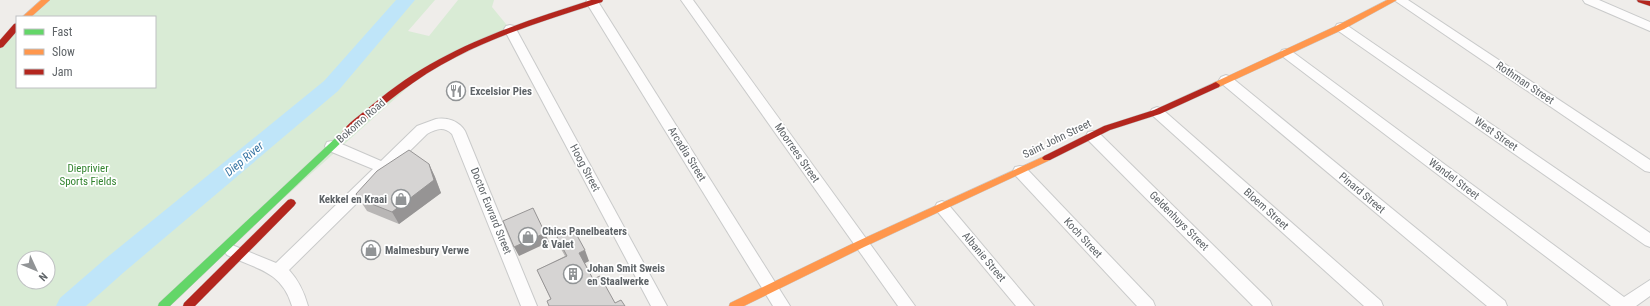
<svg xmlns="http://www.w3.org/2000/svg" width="1650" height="306" font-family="'Roboto Condensed',sans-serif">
  <rect width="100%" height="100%" fill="#efedea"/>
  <path fill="#d9ebd5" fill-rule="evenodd" d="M46,0H435L408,31L429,36L458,0H494L492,7L510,29L426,71L163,306H0V45L17,26V87H155V17H26ZM24,258H48V282H24Z"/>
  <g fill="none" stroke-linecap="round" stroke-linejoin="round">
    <path fill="#bfe5f9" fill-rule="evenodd" d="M396,0H415L338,91L123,273L86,306H56L60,298L105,259L324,81Z"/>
    <g stroke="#c9caca" stroke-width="2">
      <g id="street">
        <path d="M587,0H597L790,306H773L586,2Z"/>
        <path d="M681,0H693L915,306H898Z"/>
        <path d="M1394,0H1408L1650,160V172L1645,171Z"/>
        <path d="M1583,0H1599L1650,22V31L1585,3Z"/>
        <path d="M1341,23L1345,24L1650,233V247L1645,245L1337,30L1335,27L1337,24Z"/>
        <path d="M510,25L514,26L516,29L667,306H651L504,29L506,26Z"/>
        <path d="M1286,49L1290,50L1624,297L1650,280V296L1636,306H1611L1282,56L1280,53L1282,50Z"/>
        <path d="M1226,75L1231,77L1505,301L1507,306H1487L1221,83L1219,80L1221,77Z"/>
        <path d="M1157,107L1162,109L1381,301L1383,306H1364L1152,115L1150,112L1152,109Z"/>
        <path d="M436,119C447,117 459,121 465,131L537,306H521L452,134C444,126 436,129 427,134L289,270C299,281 304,292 308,306H292C282,271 256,269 227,255L224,251L227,247L232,245L276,263L373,169L327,150L325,146L327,142L332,141L337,142L381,161L417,126Z"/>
        <path d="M1093,131L1098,132L1270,301L1272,306H1253L1088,140L1086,136L1088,132Z"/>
        <path d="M1020,166L1025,167L1153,301L1155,306H1137L1015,175L1013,171L1015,167Z"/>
        <path d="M942,201L947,203L1034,306H1016L937,211L935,207L937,203Z"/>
      </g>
    </g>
    <g stroke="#c9cac9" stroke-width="1">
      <path id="fast" d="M345,131L348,132L349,134L348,136L170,306H158L159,303L342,132Z"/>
    </g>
    <g stroke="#c9cac9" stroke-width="1">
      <g id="slow">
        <path d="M41,0H50L31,17H22Z"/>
        <path d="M1387,0H1397L1344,29L1219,87L1216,88L1212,85L1213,83L1338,25Z"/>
        <path d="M1047,155L1050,156L1052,158L1050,160L864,247L744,306H729L730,303L858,241Z"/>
      </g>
    </g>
    <g stroke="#c9cac9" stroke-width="1">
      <g id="jam">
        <path d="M591,0H603L602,2C553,18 502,33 456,57C416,77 381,106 348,136L345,137L341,134C347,123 362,114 372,105C438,49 510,26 591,0Z"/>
        <path d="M1637,0L1650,1V6L1638,2Z"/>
        <path d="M17,23V31L3,47L0,48V40L14,24Z"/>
        <path d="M1216,82L1220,85L1219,87L1160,114L1110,130L1050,160H1044L1042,158L1044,156L1104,126L1154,110Z"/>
        <path d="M291,199L294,200L296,203L294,206L195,306H183L184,303L288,200Z"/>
      </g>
    </g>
    <use href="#street" fill="#fdfcfc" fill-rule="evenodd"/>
    <use href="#fast" fill="#63d668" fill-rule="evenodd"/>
    <use href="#slow" fill="#ff974d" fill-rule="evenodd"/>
    <use href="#jam" fill="#b3261e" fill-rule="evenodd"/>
  </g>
  <g fill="#b8b6b5">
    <path d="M429,164L435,177L441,193L399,224L367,211L356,194Z"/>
    <path d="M557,237L589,261L585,263L593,279L615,303L625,306L551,300L537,270L565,256L561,249Z"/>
  </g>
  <g fill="#969494">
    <path d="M429,164L435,177L441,193L399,224L392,212Z"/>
    <path d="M545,233L549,242L519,256L514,247Z"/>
    <path d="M585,250L589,261L583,264L579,253Z"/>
  </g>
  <g fill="#d6d4d3" stroke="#969494">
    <path d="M409,150L429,164L434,180L392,212L359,199L356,194L377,171Z"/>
    <path d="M533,208L545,233L514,247L503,221Z"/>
    <path d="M574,230L585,250L579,253L593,279L600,276L615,303L621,300L625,306H549L547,301L551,299L537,270L567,256L557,237Z"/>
  </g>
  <defs>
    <g id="restaurant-ring" transform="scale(1)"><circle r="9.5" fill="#fff" stroke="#919496" stroke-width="1.5"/><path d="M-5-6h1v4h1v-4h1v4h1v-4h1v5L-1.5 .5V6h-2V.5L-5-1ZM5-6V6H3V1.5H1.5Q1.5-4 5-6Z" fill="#919496"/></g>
    <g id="shop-ring" transform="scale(1)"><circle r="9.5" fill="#fff" stroke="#919496" stroke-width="1.5"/><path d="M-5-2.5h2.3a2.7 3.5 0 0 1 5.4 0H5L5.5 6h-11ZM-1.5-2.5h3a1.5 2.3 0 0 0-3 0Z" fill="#919496"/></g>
    <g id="building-ring" transform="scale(1)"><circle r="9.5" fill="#fff" stroke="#919496" stroke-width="1.5"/><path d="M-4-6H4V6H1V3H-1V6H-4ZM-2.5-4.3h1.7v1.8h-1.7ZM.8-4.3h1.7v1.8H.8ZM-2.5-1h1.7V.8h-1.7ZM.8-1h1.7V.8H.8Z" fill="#919496"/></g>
  </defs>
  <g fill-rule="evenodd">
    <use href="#restaurant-ring" x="456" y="91"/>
    <use href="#shop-ring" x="401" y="199"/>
    <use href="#shop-ring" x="528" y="237"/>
    <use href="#shop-ring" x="371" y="250"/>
    <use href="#building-ring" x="573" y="274"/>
  </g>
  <g text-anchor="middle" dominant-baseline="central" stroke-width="3.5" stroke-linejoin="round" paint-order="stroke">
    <g font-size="11" fill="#5f6468" stroke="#fff">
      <text transform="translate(1525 83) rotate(34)">Rothman Street</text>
      <text transform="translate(361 121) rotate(-41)">Bokomo Road</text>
      <text transform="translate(1496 134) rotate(35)">West Street</text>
      <text transform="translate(1057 139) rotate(-26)">Saint John Street</text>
      <text transform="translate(797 153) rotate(55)">Moorrees Street</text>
      <text transform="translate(687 154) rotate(58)">Arcadia Street</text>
      <text transform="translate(585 168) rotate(62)">Hoog Street</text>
      <text transform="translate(1454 179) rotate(37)">Wandel Street</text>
      <text transform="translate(1362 193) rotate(40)">Pinard Street</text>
      <text transform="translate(1266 209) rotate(42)">Bloem Street</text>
      <text transform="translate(491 211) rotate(68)">Doctor Euvrard Street</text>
      <text transform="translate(1179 221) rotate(45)">Geldenhuys Street</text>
      <text transform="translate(1083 238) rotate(47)">Koch Street</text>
      <text transform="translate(984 257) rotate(50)">Albanie Street</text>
    </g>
    <g font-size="11" font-weight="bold" fill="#5f6468" stroke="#fff" text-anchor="start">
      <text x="470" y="91">Excelsior Pies</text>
      <text x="387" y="199" text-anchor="end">Kekkel en Kraai</text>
      <text x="542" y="231">Chics Panelbeaters<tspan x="542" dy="13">&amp; Valet</tspan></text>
      <text x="385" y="250">Malmesbury Verwe</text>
      <text x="587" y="268">Johan Smit Sweis<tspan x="587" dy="13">en Staalwerke</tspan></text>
    </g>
    <g font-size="11" fill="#348530" stroke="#fff">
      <text x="88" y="168">Dieprivier<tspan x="88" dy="13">Sports Fields</tspan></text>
    </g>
    <g font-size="12" font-style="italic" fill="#3b77a5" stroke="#fff">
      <text transform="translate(244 159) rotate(-40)">Diep River</text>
    </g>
  </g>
  <rect x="16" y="16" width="140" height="72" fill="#ffffff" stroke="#bfc1c3"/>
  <rect x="24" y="29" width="20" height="6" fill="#63d668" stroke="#bfc1c3"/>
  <text x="52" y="36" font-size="12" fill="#5f6468">Fast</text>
  <rect x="24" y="49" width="20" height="6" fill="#ff974d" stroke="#bfc1c3"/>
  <text x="52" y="56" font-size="12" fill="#5f6468">Slow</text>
  <rect x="24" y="69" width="20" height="6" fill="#b3261e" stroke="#bfc1c3"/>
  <text x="52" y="76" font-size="12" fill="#5f6468">Jam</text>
  <g transform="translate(36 270) rotate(134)"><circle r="19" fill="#ffffff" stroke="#bfc1c3"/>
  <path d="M0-3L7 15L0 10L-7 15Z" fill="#919496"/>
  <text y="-6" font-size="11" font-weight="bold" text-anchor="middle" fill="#5f6468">N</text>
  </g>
</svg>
